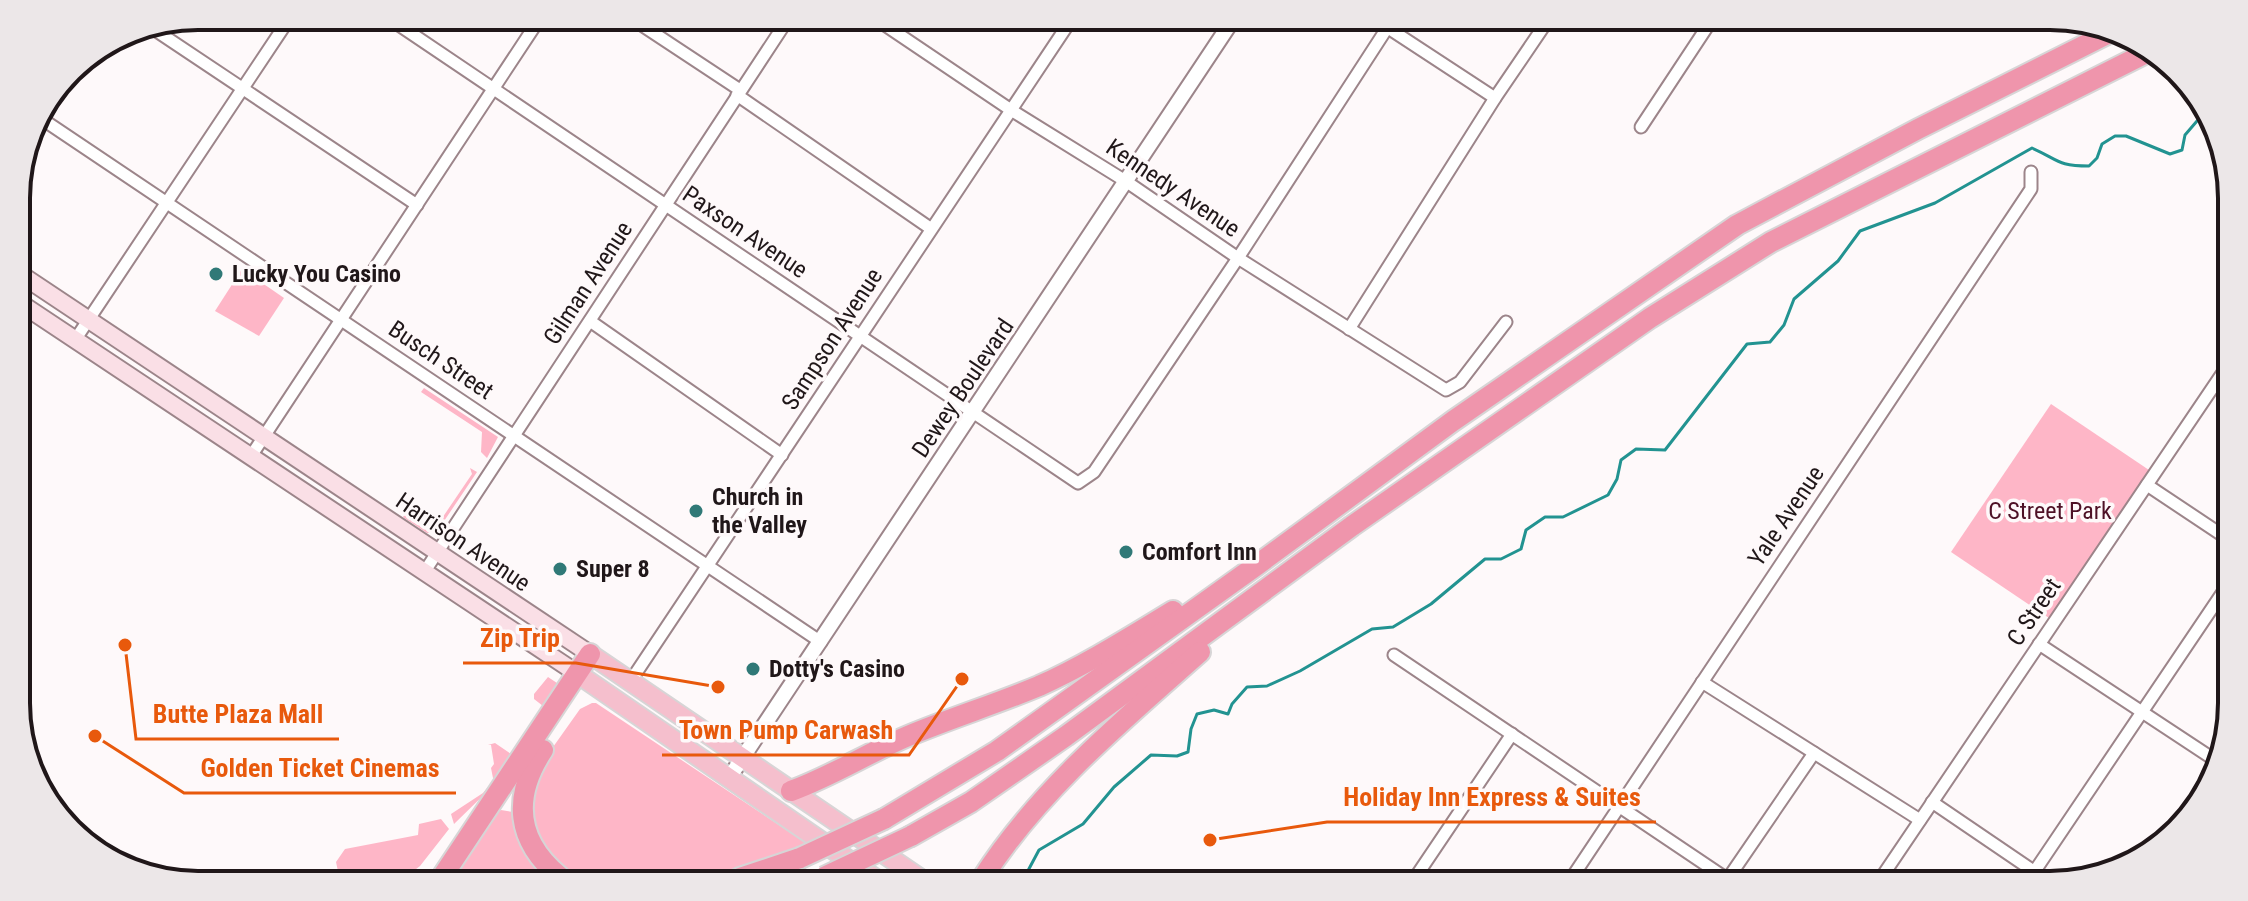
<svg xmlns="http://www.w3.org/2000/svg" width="2248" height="901" font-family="'Roboto Condensed',sans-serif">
  <rect width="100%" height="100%" fill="#fef9fa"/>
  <g fill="#feb6c7">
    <path d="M242,269L284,298L259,336L215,311Z"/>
    <path d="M424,388L498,437L487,458L481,452L482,432L421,392Z"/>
    <path d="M2051,404L2149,470L2049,618L1951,552Z"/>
    <path d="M470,468L477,472L436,533H427L403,517L408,509L410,510L406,517L432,533L472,474Z"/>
    <path d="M548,677L557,683L556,690L499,777L493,778L491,768L494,764L491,745H488L495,743L511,754L543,706L534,699V694Z"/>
    <path d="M592,703H596L809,845L789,853L785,851L780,858L707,878L567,877L539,849L529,812L541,764L580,709Z"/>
    <path d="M492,782H497L454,824L451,814L483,793Z"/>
    <path d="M501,810L513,812C517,838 526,858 544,877H452L494,814Z"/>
    <path d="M441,819L449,829L420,866L407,876H339L336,862L345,849L418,835L419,824Z"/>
  </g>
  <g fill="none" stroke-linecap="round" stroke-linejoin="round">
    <path stroke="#229391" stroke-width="3" d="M1023,880L1039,850L1083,824L1114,787L1151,755L1177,756L1188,752L1191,729L1197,714L1214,710L1228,714L1232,704L1247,687L1267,686L1300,671L1372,629L1393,627L1431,604L1485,559H1501L1521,549L1526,530L1545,517H1563L1608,495L1617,479L1621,460L1636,449L1665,450L1747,344L1770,342L1784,325L1794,299L1838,261L1860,231L1935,203L2032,148C2059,160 2057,166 2089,166L2097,158L2102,144L2115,136H2126L2170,154L2182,150L2185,135L2203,114"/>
    <g stroke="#9c858a" stroke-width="15">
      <g id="minor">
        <path d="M387,17L1078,483L1094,472L1238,258L1391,22"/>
        <path d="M631,18L740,90"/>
        <path d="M876,19L1011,110L1127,182L1238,258L1446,390L1460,382L1506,322"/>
        <path d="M1379,22L1495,98"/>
        <path d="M149,26L417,205"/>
        <path d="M737,95L930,228"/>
        <path d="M36,115L821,642"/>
        <path d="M1641,127L1709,24"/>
        <path d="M590,321L782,455"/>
        <path d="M1349,329L1495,98L1546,23"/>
        <path d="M75,340L291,16"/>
        <path d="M251,456L540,18"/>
        <path d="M2147,485L2225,537"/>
        <path d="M425,571L788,19"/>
        <path d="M2039,644L2221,764"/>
        <path d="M1394,655L1733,883"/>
        <path d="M630,682L1071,20"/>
        <path d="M1702,682L1920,820"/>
        <path d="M1932,802L2054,885"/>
        <path d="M1413,881L1512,734"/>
        <path d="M1569,882L2031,189V172"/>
        <path d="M1725,883L1814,753"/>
        <path d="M1877,884L2228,365"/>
        <path d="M2026,884L2225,589"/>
      </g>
    </g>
    <g stroke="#9c858a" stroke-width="18">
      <path id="tertiary" d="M729,778L1232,21"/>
    </g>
    <g stroke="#9c858a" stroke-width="20">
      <g id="secondary">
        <path d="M17,272L590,654"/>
        <path d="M17,301L578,674"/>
      </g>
    </g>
    <g stroke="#d7d5d6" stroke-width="22">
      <g id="primary">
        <path d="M590,654L921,879"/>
        <path d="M578,674L876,879"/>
      </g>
    </g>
    <g stroke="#d7d5d6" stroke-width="24">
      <g id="motorway">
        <path d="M543,750C512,797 516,841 560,877"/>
        <path d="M791,791C832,776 868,753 908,736C951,718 996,704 1039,686C1086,665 1130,637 1173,611"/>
        <path d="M884,819L997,751L1257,565L1453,421L1737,225L1918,129L2115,30"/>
        <path d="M911,836L971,802L1066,736L1352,526L1650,318L1771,242L2148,52"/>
        <path d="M442,877L590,654"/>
        <path d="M740,878L800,858"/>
        <path d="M982,879C1038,791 1122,721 1200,652"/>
      </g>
    </g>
    <use href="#minor" stroke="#fff" stroke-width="11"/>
    <use href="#tertiary" stroke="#fff" stroke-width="14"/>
    <use href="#secondary" stroke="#fadfe6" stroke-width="16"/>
    <use href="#primary" stroke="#f5bfcd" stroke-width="18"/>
    <use href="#motorway" stroke="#ef95ac" stroke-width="20"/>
    <g stroke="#d7d5d6" stroke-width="24" stroke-linecap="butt">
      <g id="motorway-bridge">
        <path d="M800,858L884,819"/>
        <path d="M824,877L911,836"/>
      </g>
    </g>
    <use href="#motorway-bridge" stroke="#ef95ac" stroke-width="20"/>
  </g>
  <g fill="#307977" stroke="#fef9fa" stroke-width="3">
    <circle cx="216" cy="274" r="8"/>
    <circle cx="696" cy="511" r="8"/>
    <circle cx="1126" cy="552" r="8"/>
    <circle cx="560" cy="569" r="8"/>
    <circle cx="753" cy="669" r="8"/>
  </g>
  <g text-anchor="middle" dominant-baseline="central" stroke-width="7" stroke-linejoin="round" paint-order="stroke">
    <g font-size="24" fill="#201719" stroke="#fef9fa">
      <text transform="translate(1173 188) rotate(34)">Kennedy Avenue</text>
      <text transform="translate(745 232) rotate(34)">Paxson Avenue</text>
      <text transform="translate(588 283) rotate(-57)">Gilman Avenue</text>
      <text transform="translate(832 339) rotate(-57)">Sampson Avenue</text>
      <text transform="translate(441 360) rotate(34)">Busch Street</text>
      <text transform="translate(963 388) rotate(-56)">Dewey Boulevard</text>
      <text transform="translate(1786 516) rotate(-56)">Yale Avenue</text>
      <text transform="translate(463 542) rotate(34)">Harrison Avenue</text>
      <text transform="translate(2034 612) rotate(-56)">C Street</text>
    </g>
    <g font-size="24" font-weight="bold" fill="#201719" stroke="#fef9fa" text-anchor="start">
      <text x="232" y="274">Lucky You Casino</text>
      <text x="712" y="497">Church in<tspan x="712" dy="28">the Valley</tspan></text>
      <text x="1142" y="552">Comfort Inn</text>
      <text x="576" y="569">Super 8</text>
      <text x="769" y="669">Dotty's Casino</text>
    </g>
    <g font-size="24" fill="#4e1126" stroke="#fef9fa">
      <text x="2050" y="511">C Street Park</text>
    </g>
  </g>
  <path d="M0 0H2248V901H0ZM198 30H2050A168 168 0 0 1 2218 198V703A168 168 0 0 1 2050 871H198A168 168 0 0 1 30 703V198A168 168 0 0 1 198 30Z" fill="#ece7e8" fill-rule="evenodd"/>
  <path fill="none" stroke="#201719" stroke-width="4" d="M198 30H2050A168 168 0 0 1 2218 198V703A168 168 0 0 1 2050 871H198A168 168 0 0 1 30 703V198A168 168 0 0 1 198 30Z"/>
  <path fill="none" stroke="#e8590c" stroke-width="3" d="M718 687L576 663H463M125 645L136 739H339M962 679L909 755H662M95 736L184 793H456M1210 840L1327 822H1656"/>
  <g fill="#e8590c" stroke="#fef9fa" stroke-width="3">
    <circle cx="718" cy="687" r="8"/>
    <circle cx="125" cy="645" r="8"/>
    <circle cx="962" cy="679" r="8"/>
    <circle cx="95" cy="736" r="8"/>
    <circle cx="1210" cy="840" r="8"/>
  </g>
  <g font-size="26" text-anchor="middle" font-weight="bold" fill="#e8590c" stroke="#fef9fa" stroke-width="7" stroke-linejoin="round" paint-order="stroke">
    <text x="520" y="647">Zip Trip</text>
    <text x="238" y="723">Butte Plaza Mall</text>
    <text x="786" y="739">Town Pump Carwash</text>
    <text x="320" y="777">Golden Ticket Cinemas</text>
    <text x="1492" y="806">Holiday Inn Express &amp; Suites</text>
  </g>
</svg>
